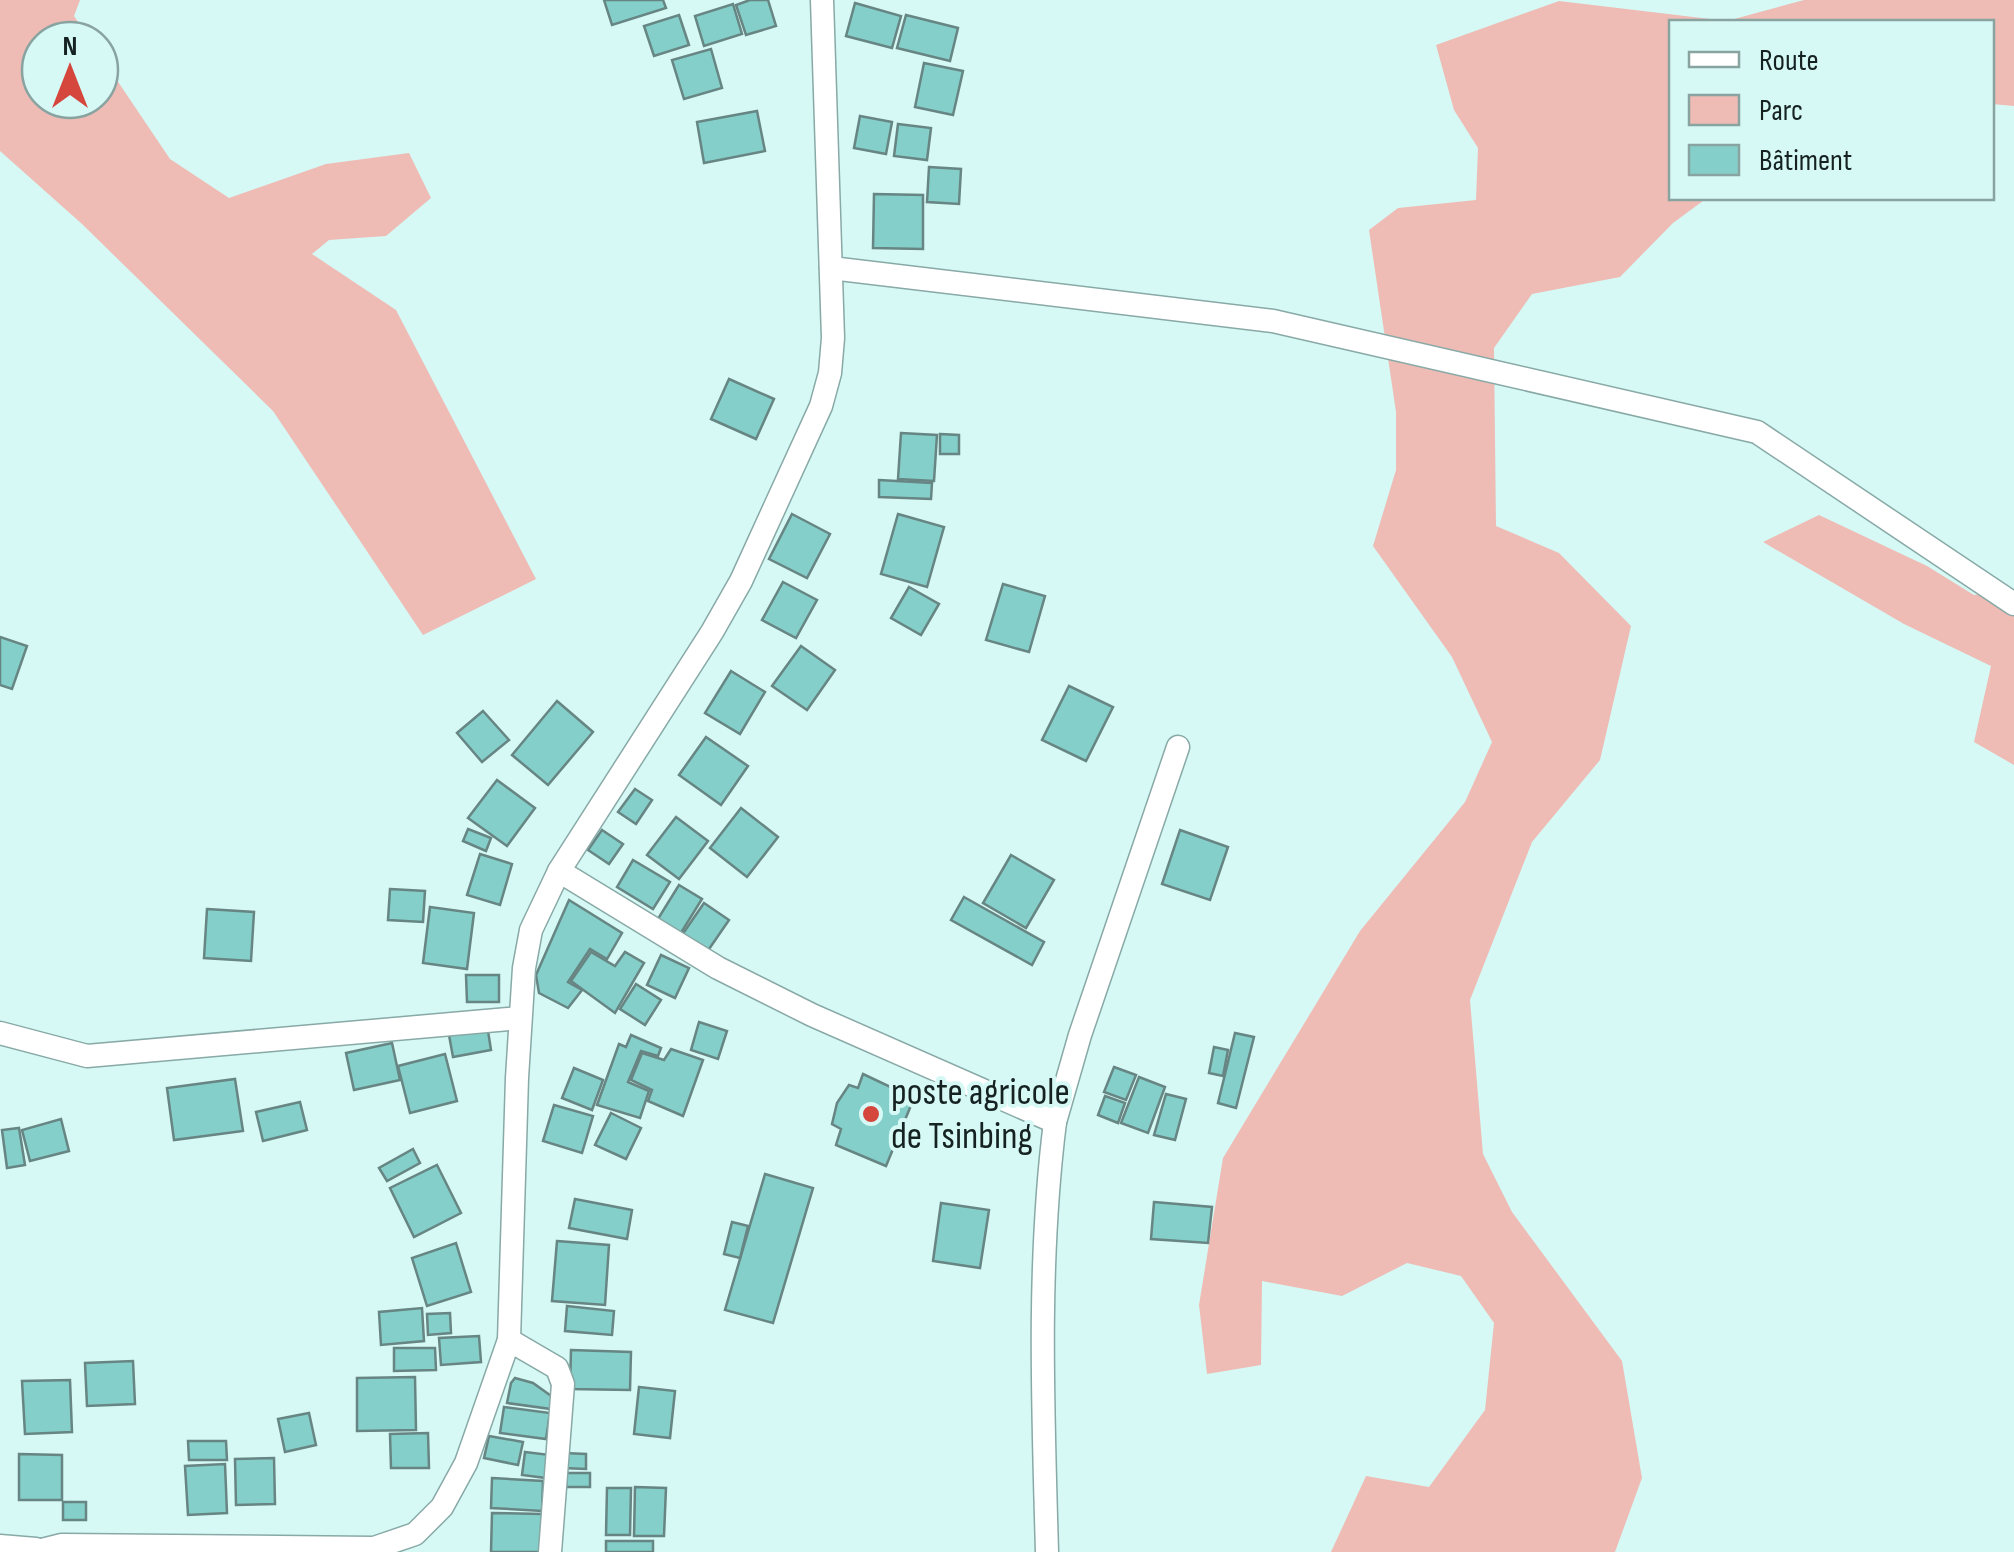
<svg xmlns="http://www.w3.org/2000/svg" width="2014" height="1552" font-family="'Sofia Sans Condensed',sans-serif">
  <rect width="100%" height="100%" fill="#d6f9f6"/>
  <g fill="#eebcb5">
    <path d="M0,0H80L74,16L90,40H40V100H100V55L170,159L229,198L326,164L409,153L431,198L386,236L329,240L312,254L396,310L536,579L423,635L273,411L82,224L0,151Z"/>
    <path d="M1804,0H2014V106L1992,104V22H1672V198H1707L1673,223L1620,277L1532,294L1494,348L1496,526L1559,553L1631,626L1600,760L1532,842L1470,1000L1483,1154L1512,1212L1622,1361L1642,1478L1615,1552H1331L1366,1476L1429,1487L1485,1410L1494,1323L1461,1276L1407,1263L1342,1296L1262,1281L1261,1365L1207,1374L1199,1305L1223,1158L1360,931L1465,802L1492,742L1452,657L1373,546L1396,470V412L1369,230L1398,208L1476,200L1478,148L1454,110L1436,45L1559,1L1727,21Z"/>
    <path d="M1819,515L1927,566L1974,595L2014,589V765L1974,742L1991,666L1904,624L1763,542Z"/>
  </g>
  <g fill="#85cfca" stroke="#668583" stroke-width="2.5">
    <path d="M604,0H663L666,8L612,25Z"/>
    <path d="M750,0H768L776,26L746,35L736,5Z"/>
    <path d="M855,3L901,16L892,48L846,36Z"/>
    <path d="M733,4L742,34L704,46L695,16Z"/>
    <path d="M679,15L689,45L654,56L644,26Z"/>
    <path d="M906,15L958,28L950,61L897,48Z"/>
    <path d="M711,49L722,88L684,99L672,60Z"/>
    <path d="M924,63L963,71L953,115L915,107Z"/>
    <path d="M757,111L765,151L704,163L697,122Z"/>
    <path d="M860,116L892,122L886,154L854,148Z"/>
    <path d="M898,124L931,128L927,160L894,156Z"/>
    <path d="M929,167L961,169L959,204L927,202Z"/>
    <path d="M874,194L923,195V249L873,248Z"/>
    <path d="M729,379L774,399L756,439L711,419Z"/>
    <path d="M901,433L937,435L934,481L898,479Z"/>
    <path d="M940,434L959,435V454H940Z"/>
    <path d="M879,480L932,483L931,499L879,497Z"/>
    <path d="M792,514L830,534L807,578L769,559Z"/>
    <path d="M898,514L944,527L927,587L881,574Z"/>
    <path d="M783,582L817,600L796,638L762,620Z"/>
    <path d="M1003,584L1045,596L1029,652L986,640Z"/>
    <path d="M909,587L939,604L921,635L891,618Z"/>
    <path d="M0,637L27,646L12,689L0,685Z"/>
    <path d="M801,646L835,670L807,710L772,686Z"/>
    <path d="M731,671L765,692L740,734L705,713Z"/>
    <path d="M1069,686L1113,707L1086,761L1042,740Z"/>
    <path d="M557,701L593,732L548,785L512,755Z"/>
    <path d="M483,711L509,740L482,762L457,733Z"/>
    <path d="M706,737L748,766L721,805L679,775Z"/>
    <path d="M497,780L535,808L507,846L468,818Z"/>
    <path d="M635,789L652,800L636,824L618,812Z"/>
    <path d="M741,808L778,837L747,877L710,848Z"/>
    <path d="M676,817L708,841L679,879L647,855Z"/>
    <path d="M468,829L491,838L486,851L463,841Z"/>
    <path d="M602,830L623,844L609,864L588,850Z"/>
    <path d="M1180,830L1228,847L1210,900L1162,884Z"/>
    <path d="M480,854L512,864L500,905L467,895Z"/>
    <path d="M1011,855L1054,880L1026,928L983,903Z"/>
    <path d="M633,860L670,882L653,909L617,887Z"/>
    <path d="M679,885L702,899L679,936L656,922Z"/>
    <path d="M390,889L425,891L423,922L388,920Z"/>
    <path d="M964,897L1044,942L1032,965L951,920Z"/>
    <path d="M569,900L622,933L607,959L590,949L568,982L582,990L568,1008L539,993L536,975Z"/>
    <path d="M704,903L729,920L707,952L682,935Z"/>
    <path d="M430,907L474,913L467,969L423,963Z"/>
    <path d="M207,909L254,912L251,961L204,958Z"/>
    <path d="M591,952L615,966L625,952L644,963L615,1013L571,981Z"/>
    <path d="M661,955L689,968L675,998L647,985Z"/>
    <path d="M466,975H499V1002H467Z"/>
    <path d="M636,984L661,1000L645,1025L620,1009Z"/>
    <path d="M486,1018L491,1050L453,1057L447,1024Z"/>
    <path d="M699,1022L727,1031L718,1059L691,1050Z"/>
    <path d="M1235,1033L1254,1037L1236,1108L1218,1103Z"/>
    <path d="M631,1035L661,1048L658,1056L641,1051L628,1082L649,1091L640,1118L597,1105L619,1044L626,1047Z"/>
    <path d="M392,1043L400,1080L354,1090L346,1053Z"/>
    <path d="M1214,1047L1228,1050L1223,1076L1209,1073Z"/>
    <path d="M671,1049L703,1060L683,1116L648,1101L652,1090L631,1080L642,1053L664,1060Z"/>
    <path d="M445,1054L457,1101L410,1113L398,1066Z"/>
    <path d="M1114,1067L1136,1075L1126,1100L1104,1092Z"/>
    <path d="M574,1068L603,1080L592,1110L562,1098Z"/>
    <path d="M863,1074L914,1098L886,1166L836,1145L841,1129L832,1124L837,1103L849,1085L858,1088Z"/>
    <path d="M1139,1077L1165,1087L1148,1133L1121,1123Z"/>
    <path d="M235,1079L243,1131L174,1140L167,1088Z"/>
    <path d="M1166,1094L1186,1099L1175,1140L1154,1135Z"/>
    <path d="M1105,1096L1125,1103L1118,1123L1098,1115Z"/>
    <path d="M300,1102L307,1130L263,1141L256,1112Z"/>
    <path d="M554,1105L593,1116L582,1153L543,1141Z"/>
    <path d="M611,1113L641,1128L626,1159L595,1145Z"/>
    <path d="M61,1119L69,1151L30,1161L22,1130Z"/>
    <path d="M19,1128L25,1165L7,1168L2,1130Z"/>
    <path d="M413,1149L420,1163L387,1181L379,1168Z"/>
    <path d="M437,1165L461,1213L414,1237L390,1188Z"/>
    <path d="M765,1174L813,1188L773,1323L725,1310Z"/>
    <path d="M575,1199L632,1210L627,1239L569,1228Z"/>
    <path d="M1154,1202L1212,1207L1208,1243L1151,1239Z"/>
    <path d="M941,1203L989,1210L980,1268L933,1261Z"/>
    <path d="M732,1222L748,1226L740,1258L724,1254Z"/>
    <path d="M557,1241L609,1245L605,1305L552,1301Z"/>
    <path d="M456,1243L471,1292L427,1306L412,1258Z"/>
    <path d="M567,1306L614,1311L612,1335L565,1331Z"/>
    <path d="M422,1308L424,1341L381,1345L379,1312Z"/>
    <path d="M450,1313L451,1333L428,1335L427,1314Z"/>
    <path d="M479,1336L481,1362L441,1365L439,1338Z"/>
    <path d="M394,1348H435L436,1370L394,1371Z"/>
    <path d="M571,1350L631,1352L630,1390L570,1389Z"/>
    <path d="M133,1361L135,1404L87,1406L85,1363Z"/>
    <path d="M415,1377L416,1430L357,1431V1378Z"/>
    <path d="M515,1378L533,1383L554,1398L551,1409L507,1403L511,1383Z"/>
    <path d="M70,1380L72,1432L25,1434L22,1381Z"/>
    <path d="M639,1387L675,1391L670,1438L634,1434Z"/>
    <path d="M504,1407L550,1413L546,1439L500,1433Z"/>
    <path d="M309,1413L316,1445L285,1452L278,1419Z"/>
    <path d="M428,1433L429,1468H391L390,1434Z"/>
    <path d="M489,1436L523,1442L518,1465L484,1458Z"/>
    <path d="M188,1441H226L227,1460H189Z"/>
    <path d="M525,1452L550,1455L546,1478L522,1475Z"/>
    <path d="M564,1453L586,1454V1469L563,1468Z"/>
    <path d="M19,1454L62,1455V1500H19Z"/>
    <path d="M274,1458L275,1504L236,1505L235,1459Z"/>
    <path d="M225,1464L227,1513L188,1515L185,1466Z"/>
    <rect x="566" y="1473" width="24" height="14"/>
    <path d="M492,1478L543,1481L542,1511L491,1508Z"/>
    <path d="M635,1487L666,1488L664,1536H634Z"/>
    <path d="M607,1488H631L630,1535H606Z"/>
    <rect x="63" y="1502" width="23" height="18"/>
    <path d="M492,1513L542,1514L541,1552H491Z"/>
    <rect x="606" y="1541" width="47" height="11"/>
  </g>
  <g fill="none" stroke-linecap="round" stroke-linejoin="round">
    <g stroke="#88a9a6" stroke-width="25">
      <g id="minor">
        <path d="M831,268L1273,321L1757,432L2014,604"/>
        <path d="M559,871L718,968L812,1015L1055,1122L1080,1035L1178,747"/>
        <path d="M0,1033L87,1056L520,1018"/>
        <path d="M509,1340L557,1368L563,1384L550,1552"/>
        <path d="M0,1546L36,1549"/>
        <path d="M34,1552L62,1545L374,1548L415,1534L442,1507L466,1463L509,1340L517,1078L524,968L531,930L559,871L712,632L741,581L821,406L830,373L833,338L822,0"/>
        <path d="M1047,1552C1043,1408 1037,1265 1055,1122"/>
      </g>
    </g>
    <use href="#minor" stroke="#fff" stroke-width="22"/>
  </g>
  <circle fill="#d5463d" stroke="#d6f9f6" stroke-width="4" cx="871" cy="1114" r="10"/>
  <g text-anchor="middle" dominant-baseline="central" stroke-width="8" stroke-linejoin="round" paint-order="stroke">
    <g font-size="38" fill="#152221" stroke="#d6f9f6" text-anchor="start">
      <text x="891" y="1092">poste agricole<tspan x="891" dy="44">de Tsinbing</tspan></text>
    </g>
  </g>
  <rect x="1669" y="20" width="325" height="180" fill="#d6f9f6" stroke="#89a3a1" stroke-width="2.5"/>
  <rect x="1689" y="52" width="50" height="15" fill="#ffffff" stroke="#89a3a1" stroke-width="2.5"/>
  <text x="1759" y="70" font-size="30" fill="#152221">Route</text>
  <rect x="1689" y="95" width="50" height="30" fill="#eebcb5" stroke="#89a3a1" stroke-width="2.5"/>
  <text x="1759" y="120" font-size="30" fill="#152221">Parc</text>
  <rect x="1689" y="145" width="50" height="30" fill="#85cfca" stroke="#89a3a1" stroke-width="2.5"/>
  <text x="1759" y="170" font-size="30" fill="#152221">Bâtiment</text>
  <g transform="translate(70 70)"><circle r="48" fill="#d6f9f6" stroke="#89a3a1" stroke-width="2.5"/>
  <path d="M0-8L18 38L0 25L-18 38Z" fill="#d5463d"/>
  <text y="-15" font-size="28" font-weight="bold" text-anchor="middle" fill="#152221">N</text>
  </g>
</svg>
